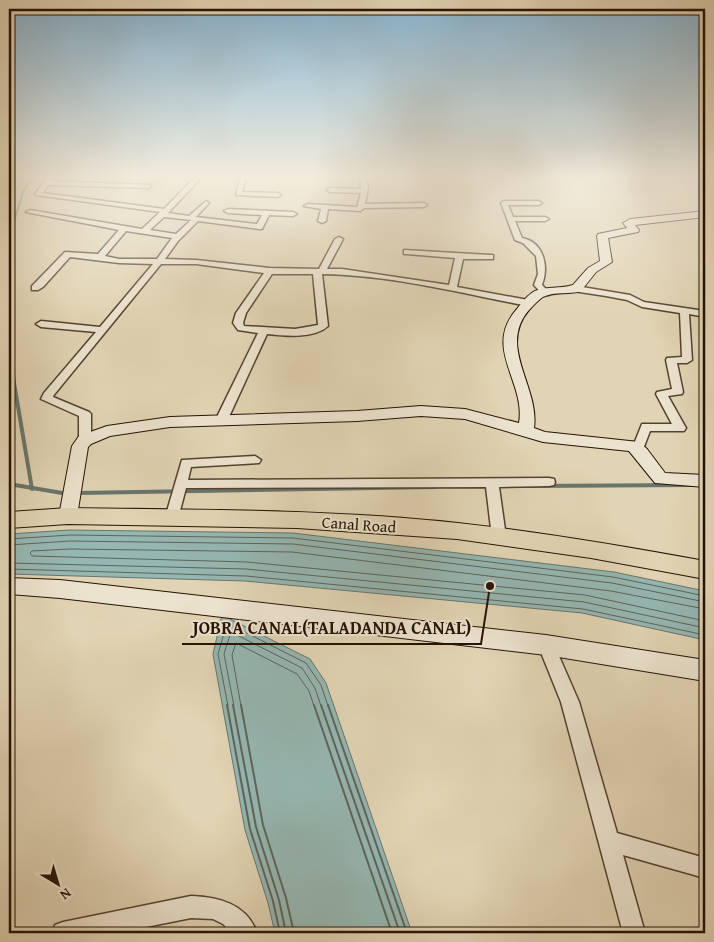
<svg xmlns="http://www.w3.org/2000/svg" width="714" height="942" font-family="'Gentium Book Plus',serif">
  <rect width="100%" height="100%" fill="#e1d4b4"/>
  <filter id="stains"><feTurbulence type="fractalNoise" baseFrequency=".004" numOctaves="4"/><feColorMatrix values="0 0 0 0 .2 0 0 0 0 .09 0 0 0 0 .02 0 0 0 .5 -.17"/></filter>
  <radialGradient id="worn" r=".72"><stop offset=".6" stop-color="#630" stop-opacity="0"/><stop offset="1" stop-color="#630" stop-opacity=".3"/></radialGradient>
  <g fill="#95b7b2" stroke="#68756c">
    <path d="M69,530L293,533L614,572L705,591V640L582,613L245,581L9,574V534Z"/>
    <path d="M222,615L310,659L326,683L412,933H275L268,903L245,830L213,654Z"/>
  </g>
  <g fill="none" stroke-linecap="round" stroke-linejoin="round">
    <g stroke="#5d645b" stroke-width="1">
      <path d="M9,539L70,535L293,538L613,577L705,596"/>
      <path d="M9,545L70,541L293,544L612,583L705,602"/>
      <path d="M9,563L246,569L584,602L705,628"/>
      <path d="M9,569L246,576L583,609L705,635"/>
      <path d="M705,609L611,591L292,552L70,549L32,551L30,553L32,556L247,562L585,595L705,621"/>
      <path d="M228,706L218,654L227,623L306,663L321,685L328,706"/>
      <path d="M234,706L224,654L231,632L302,668L315,688L321,706"/>
      <path d="M241,706L232,655L236,643L297,674L309,691L314,706"/>
    </g>
    <g stroke="#5d645b" stroke-width="2">
      <path d="M227,705L250,829L273,901L280,933"/>
      <path d="M233,705L256,827L279,900L286,933"/>
      <path d="M241,705L263,825L286,898L294,933"/>
      <path d="M314,705L392,933"/>
      <path d="M321,705L400,933"/>
      <path d="M328,705L407,933"/>
    </g>
    <path stroke="#68756c" stroke-width="2" d="M9,238L23,192L32,178"/>
    <path stroke="#68756c" stroke-width="2.5" d="M9,355L13,378"/>
    <g stroke="#68756c" stroke-width="4">
      <path d="M13,377L32,489"/>
      <path d="M9,484L68,494"/>
      <path d="M528,486L691,485"/>
      <path d="M78,493L436,487"/>
    </g>
    <g stroke="#544230" stroke-width="3">
      <g id="street">
        <path d="M47,178H53L51,181L151,185V187L149,188L48,185L43,193L164,209L194,178H201L168,213L189,216L206,201L209,203L196,217L257,224L262,215L228,213L224,211L228,209L293,212L297,214L293,216L269,215L262,229H259L198,221L178,241L165,259L196,260L269,268L319,269L335,239L339,237L343,239L327,269H342L449,285L455,258L407,254H404V250L490,255H493V259H463L457,287L528,300L533,303L528,306C460,293 391,275 322,274L328,326C314,339 285,336 267,334L228,419L222,423L216,419L258,333L238,330L233,323L236,313L264,273L196,264H161L53,396V397L89,412L91,414V440L85,444L79,440V416L41,399L44,393L96,332L41,327L36,324L41,321L100,327L153,264L119,263L70,257L43,287L38,290H32V286L65,252L98,254L119,230L26,212L30,210L142,229L160,212L36,195L35,194ZM164,217L191,220L176,234L150,230ZM126,231L172,238L157,259H119L105,256ZM272,274H313L318,325L295,329L244,326L243,323L246,313Z"/>
        <path d="M240,178H246L242,192L278,193L281,195L278,197L236,195Z"/>
        <path d="M360,178H366L368,188L365,204L424,203L427,205L424,207L364,208L360,211L328,209L326,221L322,223L318,221L321,209L304,206L308,204L357,207L361,193L330,192L327,190L330,188L361,189Z"/>
        <path d="M504,201H539L542,203L539,205H508L513,217H545L549,219L545,221H515L522,238C544,242 549,267 542,285L550,293L549,295H543L534,285L538,274L536,256L523,243L515,240L501,203Z"/>
        <path d="M576,286L630,295L644,302L705,311V317L689,314L692,360L687,363H677L683,392L682,394L668,396L686,428L684,431H650L642,452H634L632,449L642,424H672L656,394L657,392L672,389L666,360L667,358L682,357L680,313L642,307L627,300L606,296L573,291L572,289Z"/>
        <path d="M255,456L261,460L259,463L191,467L188,480L549,478L554,479L555,482L554,485L549,486L499,487L506,537L504,541L499,542L494,541L492,537L486,487L186,488L177,522H167L165,518L182,460Z"/>
        <path d="M546,638L552,640L579,702L617,833L705,858V878L623,855L645,933H623L561,702L538,645L540,640Z"/>
        <path d="M191,896C219,897 247,904 257,933H232L223,924L213,919L191,918L116,933H52L55,925L63,922Z"/>
      </g>
    </g>
    <g stroke="#251204" stroke-width="2">
      <g id="secondary">
        <path d="M705,211V217L635,225L639,230L638,232L608,238L612,262L596,272L581,291C569,295 554,291 543,297C538,300 533,306 529,310C497,347 540,387 534,428L545,432L639,442L647,449L665,473L705,475V487L655,483L629,451L543,442L465,419L421,416L357,421L170,427L110,436L91,444L88,447L77,516L75,521L68,523L61,521L59,516L72,446L79,436L107,426L170,417L357,411L421,406L465,409L519,423C526,382 483,349 516,310C521,304 527,295 535,291C547,286 561,289 573,285L588,268L600,261L597,236L598,234L627,228L623,223L630,219Z"/>
        <path d="M9,578L60,580L546,635L705,660V681L546,655L60,598L9,594Z"/>
      </g>
    </g>
    <g stroke="#251204" stroke-width="2">
      <path id="primary" d="M68,508C198,510 329,509 458,523C541,532 623,546 705,561V579L591,558L457,539L297,528L68,524L9,528V512Z"/>
    </g>
    <use href="#street" fill="#ece3ce" fill-rule="evenodd"/>
    <use href="#secondary" fill="#ece3ce" fill-rule="evenodd"/>
    <use href="#primary" fill="#e1d4b4" fill-rule="evenodd"/>
  </g>
  <linearGradient id="sky" x2="0" y2="1"><stop stop-color="#87b5d2"/><stop offset="0.57" stop-color="#f2ecdd"/><stop offset="1" stop-color="#f2ecdd" stop-opacity="0"/></linearGradient>
  <rect width="714" height="310" fill="url(#sky)"/>
  <g text-anchor="middle" dominant-baseline="central" stroke-width="4" stroke-linejoin="round" paint-order="stroke">
    <g font-size="16" fill="#251204" stroke="#ece3ce">
      <text transform="translate(359 524) rotate(4)">Canal Road</text>
    </g>
  </g>
  <path fill="none" stroke="#251204" stroke-width="2" d="M490 586L481 644H182"/>
  <circle fill="#251204" stroke="#ece3ce" stroke-width="2" cx="490" cy="586" r="5"/>
  <g font-size="18" text-anchor="middle" font-weight="bold" fill="#251204" stroke="#ece3ce" stroke-width="4" stroke-linejoin="round" paint-order="stroke">
    <text x="332" y="634">JOBRA CANAL(TALADANDA CANAL)</text>
  </g>
  <rect width="714" height="942" fill="none" stroke="#e1d4b4" stroke-width="30"/>
  <rect x="10" y="10" width="694" height="922" fill="none" stroke="#251204" stroke-width="2.5"/>
  <rect x="15" y="15" width="684" height="912" fill="none" stroke="#251204"/>
  <g transform="translate(58 884) rotate(142)" stroke="#ece3ce" stroke-width="4" paint-order="stroke">
  <path d="M0-4L9 19L0 12L-9 19Z" fill="#251204"/>
  <text y="-8" font-size="14" font-weight="bold" text-anchor="middle" fill="#251204">N</text>
  </g>
  <rect width="100%" height="100%" filter="url(#stains)"/>
  <rect width="100%" height="100%" fill="url(#worn)"/>
</svg>
